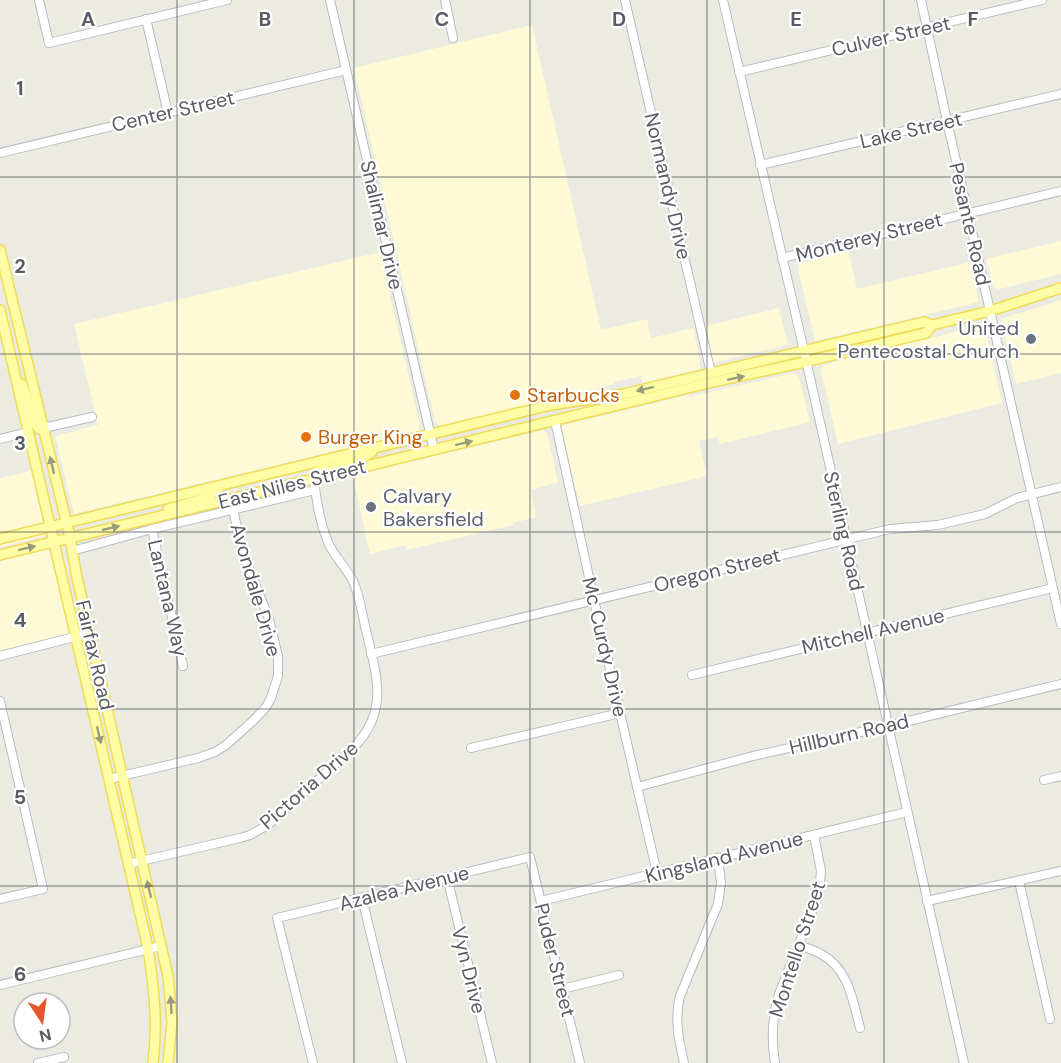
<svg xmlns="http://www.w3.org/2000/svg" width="1061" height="1063" font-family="'DM Sans',sans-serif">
  <rect width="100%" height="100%" fill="#ecebe1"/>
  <g fill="#fdfad5">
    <path d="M532,25L601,330L647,319L651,338L693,328L700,359V369L643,383L641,376L614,382V384L442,426L438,425L435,422L354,68Z"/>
    <path d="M1061,241V274L999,289L995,288L993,285L986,259Z"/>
    <path d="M848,250L857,289L970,262L979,302L815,341L798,269L799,265L802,263Z"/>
    <path d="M380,252L420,425L418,431L74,514L55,436L98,425L74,324Z"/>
    <path d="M1061,300V373L1016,384L1001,319Z"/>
    <path d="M779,308L788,345L713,363L705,326Z"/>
    <path d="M984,324L1002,403L838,444L821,370L824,365L880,349L932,338Z"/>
    <path d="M794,373L799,377L810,422L720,444L718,437L699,441L707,476L580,506L561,429L563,425L688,395L689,397Z"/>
    <path d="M543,430L547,433L558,482L531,490L536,517L513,523V525L407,550L405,545L370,554L353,477L388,467Z"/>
    <path d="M38,469L53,534L0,547V478Z"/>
    <path d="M56,545L77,634L0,653V559Z"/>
  </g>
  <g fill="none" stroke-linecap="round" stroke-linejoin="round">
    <g stroke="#b9bac0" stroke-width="10">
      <g id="minor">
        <path d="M39,0L49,43L227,0"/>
        <path d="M330,0L434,450"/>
        <path d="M445,0L453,38"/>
        <path d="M625,0L711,373"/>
        <path d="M723,0L804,351L964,1063"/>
        <path d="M921,0L947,121L1061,624"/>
        <path d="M146,19L168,113"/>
        <path d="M739,72L1042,0"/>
        <path d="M0,153L346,70"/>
        <path d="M760,165L1061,94"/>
        <path d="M782,258L1061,191"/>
        <path d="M555,421L594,600L657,873"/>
        <path d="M43,428L92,417"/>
        <path d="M0,439L28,432"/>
        <path d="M152,529L183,666"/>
        <path d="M72,551L152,529L315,490"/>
        <path d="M371,654L890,529L938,525L985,514L1017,498L1061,487"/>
        <path d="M0,656L90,633"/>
        <path d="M692,675L1053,588"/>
        <path d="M0,701L43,889L0,899"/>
        <path d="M471,748L620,713"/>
        <path d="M109,779L198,758L215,752L226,745L254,720L266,707L271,698L278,676V656L268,616L244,557L233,510"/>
        <path d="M1044,780L1061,776"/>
        <path d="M637,787L753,756L888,726L1061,684"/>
        <path d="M128,864L240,838L250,835L268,825L354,747C390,710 376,674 366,630C362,614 360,596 353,581C346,567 334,557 328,542C320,523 316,499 314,479"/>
        <path d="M447,877L492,1063"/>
        <path d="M1019,881L1050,1019"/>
        <path d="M362,898L402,1063"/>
        <path d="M541,901L907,812"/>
        <path d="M927,901L1061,871"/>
        <path d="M799,945C806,948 814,950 821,954C849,969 853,1001 860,1028"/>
        <path d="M0,985L161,946"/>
        <path d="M562,989L619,975"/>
        <path d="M38,1063L64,1057"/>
        <path d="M313,1063L277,918L530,857L580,1063"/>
        <path d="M684,1063C679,1040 674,1020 680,996L718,904L721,883L718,858"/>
        <path d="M775,1063C771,1039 772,1017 779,994L819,894L821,871L814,835"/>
      </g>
    </g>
    <g stroke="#efdb57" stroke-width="12">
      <g id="major">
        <path d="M0,250L70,537L76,573L168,976L172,1022L168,1063"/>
        <path d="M0,310L148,948C154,989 158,1022 153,1063"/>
        <path d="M22,384L36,425L39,429L43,428"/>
        <path d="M314,479L316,473L318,471L359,460L372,452"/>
        <path d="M168,509L209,497L220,486"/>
        <path d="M0,539L551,405L624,394L924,322L932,325"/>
        <path d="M0,555L713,382L796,364L926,333L932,325L990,311L1061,288"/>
      </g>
    </g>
    <use href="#minor" stroke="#fff" stroke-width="8"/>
    <use href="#major" stroke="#fefca4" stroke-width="9"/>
  </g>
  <defs><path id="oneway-solid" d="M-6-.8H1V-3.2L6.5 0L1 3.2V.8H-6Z" transform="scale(1.5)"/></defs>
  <g fill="#9b9c7c">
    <use href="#oneway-solid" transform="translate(736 378) rotate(-12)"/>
    <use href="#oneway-solid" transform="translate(645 389) rotate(166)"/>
    <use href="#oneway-solid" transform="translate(464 443) rotate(-14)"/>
    <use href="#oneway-solid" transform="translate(52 465) rotate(-103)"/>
    <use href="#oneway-solid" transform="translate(111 528) rotate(-13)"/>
    <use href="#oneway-solid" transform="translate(27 548) rotate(-14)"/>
    <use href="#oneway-solid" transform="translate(99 735) rotate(77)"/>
    <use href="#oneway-solid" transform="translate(149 889) rotate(-103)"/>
    <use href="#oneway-solid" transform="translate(171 1005) rotate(-93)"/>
  </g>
  <path fill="none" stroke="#595c62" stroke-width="1.5" stroke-opacity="0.55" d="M177,0V1063M354,0V1063M530,0V1063M707,0V1063M884,0V1063M0,177H1061M0,354H1061M0,532H1061M0,709H1061M0,886H1061"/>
  <g fill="#6b7280" stroke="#fff" stroke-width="2">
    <circle cx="1031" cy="339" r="6"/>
    <circle cx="371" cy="507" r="6"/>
  </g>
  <g fill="#e8710a" stroke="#fff" stroke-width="2">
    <circle cx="515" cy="395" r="6"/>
    <circle cx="306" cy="437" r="6"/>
  </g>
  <g text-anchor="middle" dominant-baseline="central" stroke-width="4.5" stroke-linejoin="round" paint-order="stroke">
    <g font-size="20" fill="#595c62" stroke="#fff">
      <text transform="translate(891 36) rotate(-13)">Culver Street</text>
      <text transform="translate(173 111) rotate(-13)">Center Street</text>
      <text transform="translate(911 130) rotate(-13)">Lake Street</text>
      <text transform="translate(668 186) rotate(77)">Normandy Drive</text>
      <text transform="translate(970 224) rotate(77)">Pesante Road</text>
      <text transform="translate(382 225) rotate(77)">Shalimar Drive</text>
      <text transform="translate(869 237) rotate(-14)">Monterey Street</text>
      <text transform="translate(292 484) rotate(-14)">East Niles Street</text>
      <text transform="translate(844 531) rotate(77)">Sterling Road</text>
      <text transform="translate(717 570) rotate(-14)">Oregon Street</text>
      <text transform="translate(256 590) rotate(74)">Avondale Drive</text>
      <text transform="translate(168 598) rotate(77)">Lantana Way</text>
      <text transform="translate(873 631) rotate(-13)">Mitchell Avenue</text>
      <text transform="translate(605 647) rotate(77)">Mc Curdy Drive</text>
      <text transform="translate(95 655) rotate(77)">Fairfax Road</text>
      <text transform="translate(849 734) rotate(-13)">Hillburn Road</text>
      <text transform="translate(309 785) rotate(-41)">Pictoria Drive</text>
      <text transform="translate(724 857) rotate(-14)">Kingsland Avenue</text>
      <text transform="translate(404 888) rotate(-14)">Azalea Avenue</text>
      <text transform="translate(797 949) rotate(-72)">Montello Street</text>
      <text transform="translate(555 960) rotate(76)">Puder Street</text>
      <text transform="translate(469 970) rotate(76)">Vyn Drive</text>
    </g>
    <g font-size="20" fill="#5b616d" stroke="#fff" text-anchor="end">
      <text x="1019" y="328">United<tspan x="1019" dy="23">Pentecostal Church</tspan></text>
      <text x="383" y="496" text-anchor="start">Calvary<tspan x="383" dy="23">Bakersfield</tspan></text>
    </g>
    <g font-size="20" fill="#c56008" stroke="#fff" text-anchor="start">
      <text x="527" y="395">Starbucks</text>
      <text x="318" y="437">Burger King</text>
    </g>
  </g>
  <g font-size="20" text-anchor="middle" font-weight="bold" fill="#595c62" stroke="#fff" stroke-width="4.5" stroke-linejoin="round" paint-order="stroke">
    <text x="88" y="26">A</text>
    <text x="265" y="26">B</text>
    <text x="442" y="26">C</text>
    <text x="619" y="26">D</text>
    <text x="796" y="26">E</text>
    <text x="973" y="26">F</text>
    <text x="20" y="95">1</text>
    <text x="20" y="273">2</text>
    <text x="20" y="450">3</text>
    <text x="20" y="627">4</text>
    <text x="20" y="804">5</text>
    <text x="20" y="981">6</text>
  </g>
  <g transform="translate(42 1021) rotate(167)"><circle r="28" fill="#ffffff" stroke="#bdbec0" stroke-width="1.5"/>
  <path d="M0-4.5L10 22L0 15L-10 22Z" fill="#e6572d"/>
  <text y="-9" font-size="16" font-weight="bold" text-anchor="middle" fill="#595c62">N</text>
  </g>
</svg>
